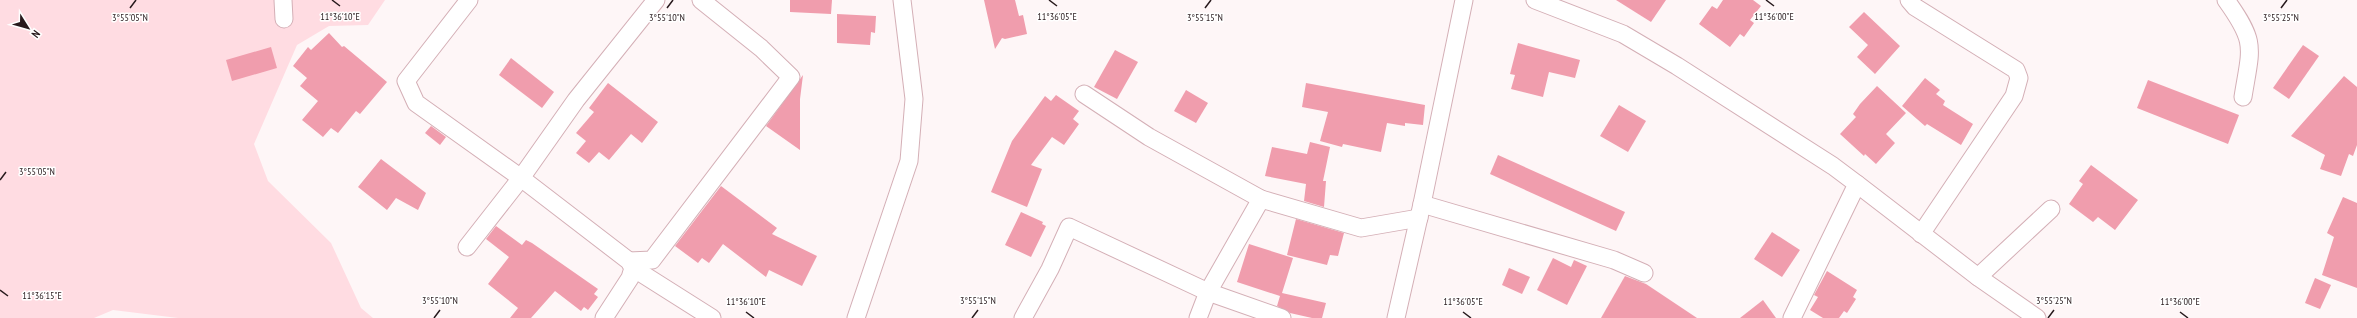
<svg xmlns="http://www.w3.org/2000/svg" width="2357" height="318" font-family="'PT Sans Narrow',sans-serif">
  <rect width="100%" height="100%" fill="#fef6f7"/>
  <path fill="#ffdce2" d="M0,0H385L368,25L329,26L297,45L254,144L268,181L331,243L361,308L373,318H178L113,310L94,318H0Z"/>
  <g fill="#f09dad">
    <path d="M790,0H832L831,14L790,12Z"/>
    <path d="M984,0H1015L1019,16L1023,15L1027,34L1005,39L1002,38L995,49Z"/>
    <path d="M1616,0H1666L1651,22Z"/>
    <path d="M1723,0H1753L1761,6L1750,20L1754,23L1744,37L1740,34L1730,47L1699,24L1712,6L1717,9Z"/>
    <path d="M1864,12L1900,46L1875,74L1857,57L1868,45L1849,27Z"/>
    <path d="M837,14L876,16L875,33L871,32L870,45L837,43Z"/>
    <path d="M329,33L342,47L344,46L387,82L360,114L356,111L338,133L331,128L323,137L302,120L318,101L300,86L307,78L293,66L308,47L311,50Z"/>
    <path d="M1518,43L1580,60L1575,78L1549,72L1543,97L1511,89L1515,75L1510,74Z"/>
    <path d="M2303,45L2319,56L2289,99L2273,88Z"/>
    <path d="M271,47L277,68L232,81L226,60Z"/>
    <path d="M1115,50L1138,62L1117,99L1094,87Z"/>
    <path d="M511,58L554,92L542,108L499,75Z"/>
    <path d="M803,75L800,99V150L766,126Z"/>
    <path d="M2344,76L2357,87V145L2353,156L2349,154L2341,176L2320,169L2325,155L2291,136Z"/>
    <path d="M1925,78L1940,90L1936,94L1945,101L1943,105L1973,124L1961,145L1927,124L1925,126L1902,106Z"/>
    <path d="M2148,80L2239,115L2228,144L2137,108Z"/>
    <path d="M608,83L658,122L642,143L631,134L609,160L599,152L589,163L576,153L586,141L576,133L594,112L589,108Z"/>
    <path d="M1306,83L1425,105L1423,125L1405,123V126L1387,123L1381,152L1343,144L1342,147L1320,141L1328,112L1302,107Z"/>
    <path d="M1877,86L1906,113L1886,134L1895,143L1876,164L1865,154L1864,156L1840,134L1856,117L1853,114L1860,104Z"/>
    <path d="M1186,90L1208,103L1196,123L1174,111Z"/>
    <path d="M1056,95L1079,111L1073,119L1079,124L1064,145L1052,137L1031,165L1042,169L1027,207L991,192L1012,141L1045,96L1051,101Z"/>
    <path d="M1619,105L1646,121L1628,152L1600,136Z"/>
    <path d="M431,126L446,137L440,145L425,133Z"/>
    <path d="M1310,142L1330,147L1323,181H1326L1324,207L1304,201L1306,184L1265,176L1272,147L1307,154Z"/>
    <path d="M1498,155L1625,212L1616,231L1490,174Z"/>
    <path d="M381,159L426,193L418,210L396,198L387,210L358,187Z"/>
    <path d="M2091,165L2138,200L2115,230L2098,217L2093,222L2069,204L2083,184L2079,181Z"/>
    <path d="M721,186L777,228L772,234L817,256L802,286L769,270L766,277L723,244L709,263L702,258L698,263L675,246Z"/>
    <path d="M2343,197L2357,203V288L2322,275L2334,237L2327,233Z"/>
    <path d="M1021,212L1043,222L1042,224L1046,226L1031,257L1005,245Z"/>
    <path d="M1296,219L1344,233L1338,256L1330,255L1327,265L1287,255Z"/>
    <path d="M496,226L522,245L526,240L532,243L598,289L594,294L598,297L588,310L584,307L581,311L555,291L531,318H510L518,308L488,284L509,257L486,239Z"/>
    <path d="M1772,232L1800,250L1782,277L1754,259Z"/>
    <path d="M1249,244L1293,258L1282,293L1326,303L1322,318H1312L1290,313L1277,306L1280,296L1237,282Z"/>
    <path d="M1553,258L1571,267L1574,260L1587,266L1567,305L1537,290Z"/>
    <path d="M1509,268L1530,277L1522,294L1502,285Z"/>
    <path d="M1827,271L1857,290L1853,297L1856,299L1847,313L1844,311L1839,318H1823L1810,310L1818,297L1814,295Z"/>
    <path d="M1625,276L1646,284L1697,318H1601Z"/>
    <path d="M2315,278L2331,285L2320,309L2305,303Z"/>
    <path d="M1763,300L1776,318H1740Z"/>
  </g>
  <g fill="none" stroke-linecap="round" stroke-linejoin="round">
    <g stroke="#d4afb6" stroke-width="19">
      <g id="street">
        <path d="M283,0L284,19"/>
        <path d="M469,0L406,81L416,103L521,178L629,261L633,268L630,278L604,318"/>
        <path d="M1535,0L1623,34L1677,66L1833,166L1857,184L1792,318"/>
        <path d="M1909,0L1915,7L2016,70L2019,78L2014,96L1921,234"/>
        <path d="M2226,0C2257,43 2251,47 2243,97"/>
        <path d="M1084,94L1149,137L1261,199L1361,228L1419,218"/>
        <path d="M1857,184L1978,277L2037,318"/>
        <path d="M1422,204L1614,260L1644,273"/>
        <path d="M467,247L521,178L576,100L656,0"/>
        <path d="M629,261L652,260L791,77L761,48L701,0"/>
        <path d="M633,268L712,318"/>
        <path d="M1978,277L2051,209"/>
        <path d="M856,318L909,161L914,99L902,0"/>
        <path d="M1023,318L1050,269L1069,227L1208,292L1282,318"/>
        <path d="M1198,318L1208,292L1261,199"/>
        <path d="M1396,318L1422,204L1464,0"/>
      </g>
    </g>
    <use href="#street" stroke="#fff" stroke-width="17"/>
  </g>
  <path fill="none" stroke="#281a1d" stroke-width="1.5" d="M332,0L340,6M1049,0L1057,6M1766,0L1774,6M130,8L136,0M667,8L673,0M1205,8L1211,0M2281,8L2287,0M0,180L6,172M0,290L8,296M746,312L754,318M1463,312L1471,318M2180,312L2188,318M434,318L440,310M972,318L978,310M2048,318L2054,310"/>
  <g font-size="10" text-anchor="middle" fill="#281a1d" stroke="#fff" stroke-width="3" stroke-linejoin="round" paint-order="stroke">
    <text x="340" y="20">11°36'10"E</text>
    <text x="1057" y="20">11°36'05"E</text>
    <text x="1774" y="20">11°36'00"E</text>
    <text x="130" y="21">3°55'05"N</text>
    <text x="667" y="21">3°55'10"N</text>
    <text x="1205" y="21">3°55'15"N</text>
    <text x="2281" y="21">3°55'25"N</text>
    <text x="37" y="175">3°55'05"N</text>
    <text x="42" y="299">11°36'15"E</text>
    <text x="440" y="304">3°55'10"N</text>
    <text x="978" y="304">3°55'15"N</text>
    <text x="2054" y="304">3°55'25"N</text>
    <text x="746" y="305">11°36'10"E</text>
    <text x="1463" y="305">11°36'05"E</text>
    <text x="2180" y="305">11°36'00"E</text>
  </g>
  <g transform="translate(28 28) rotate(127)" stroke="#ffffff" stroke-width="3" paint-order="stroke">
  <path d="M0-3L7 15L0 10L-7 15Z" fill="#281a1d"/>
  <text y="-6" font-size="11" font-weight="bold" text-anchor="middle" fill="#281a1d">N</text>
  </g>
</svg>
